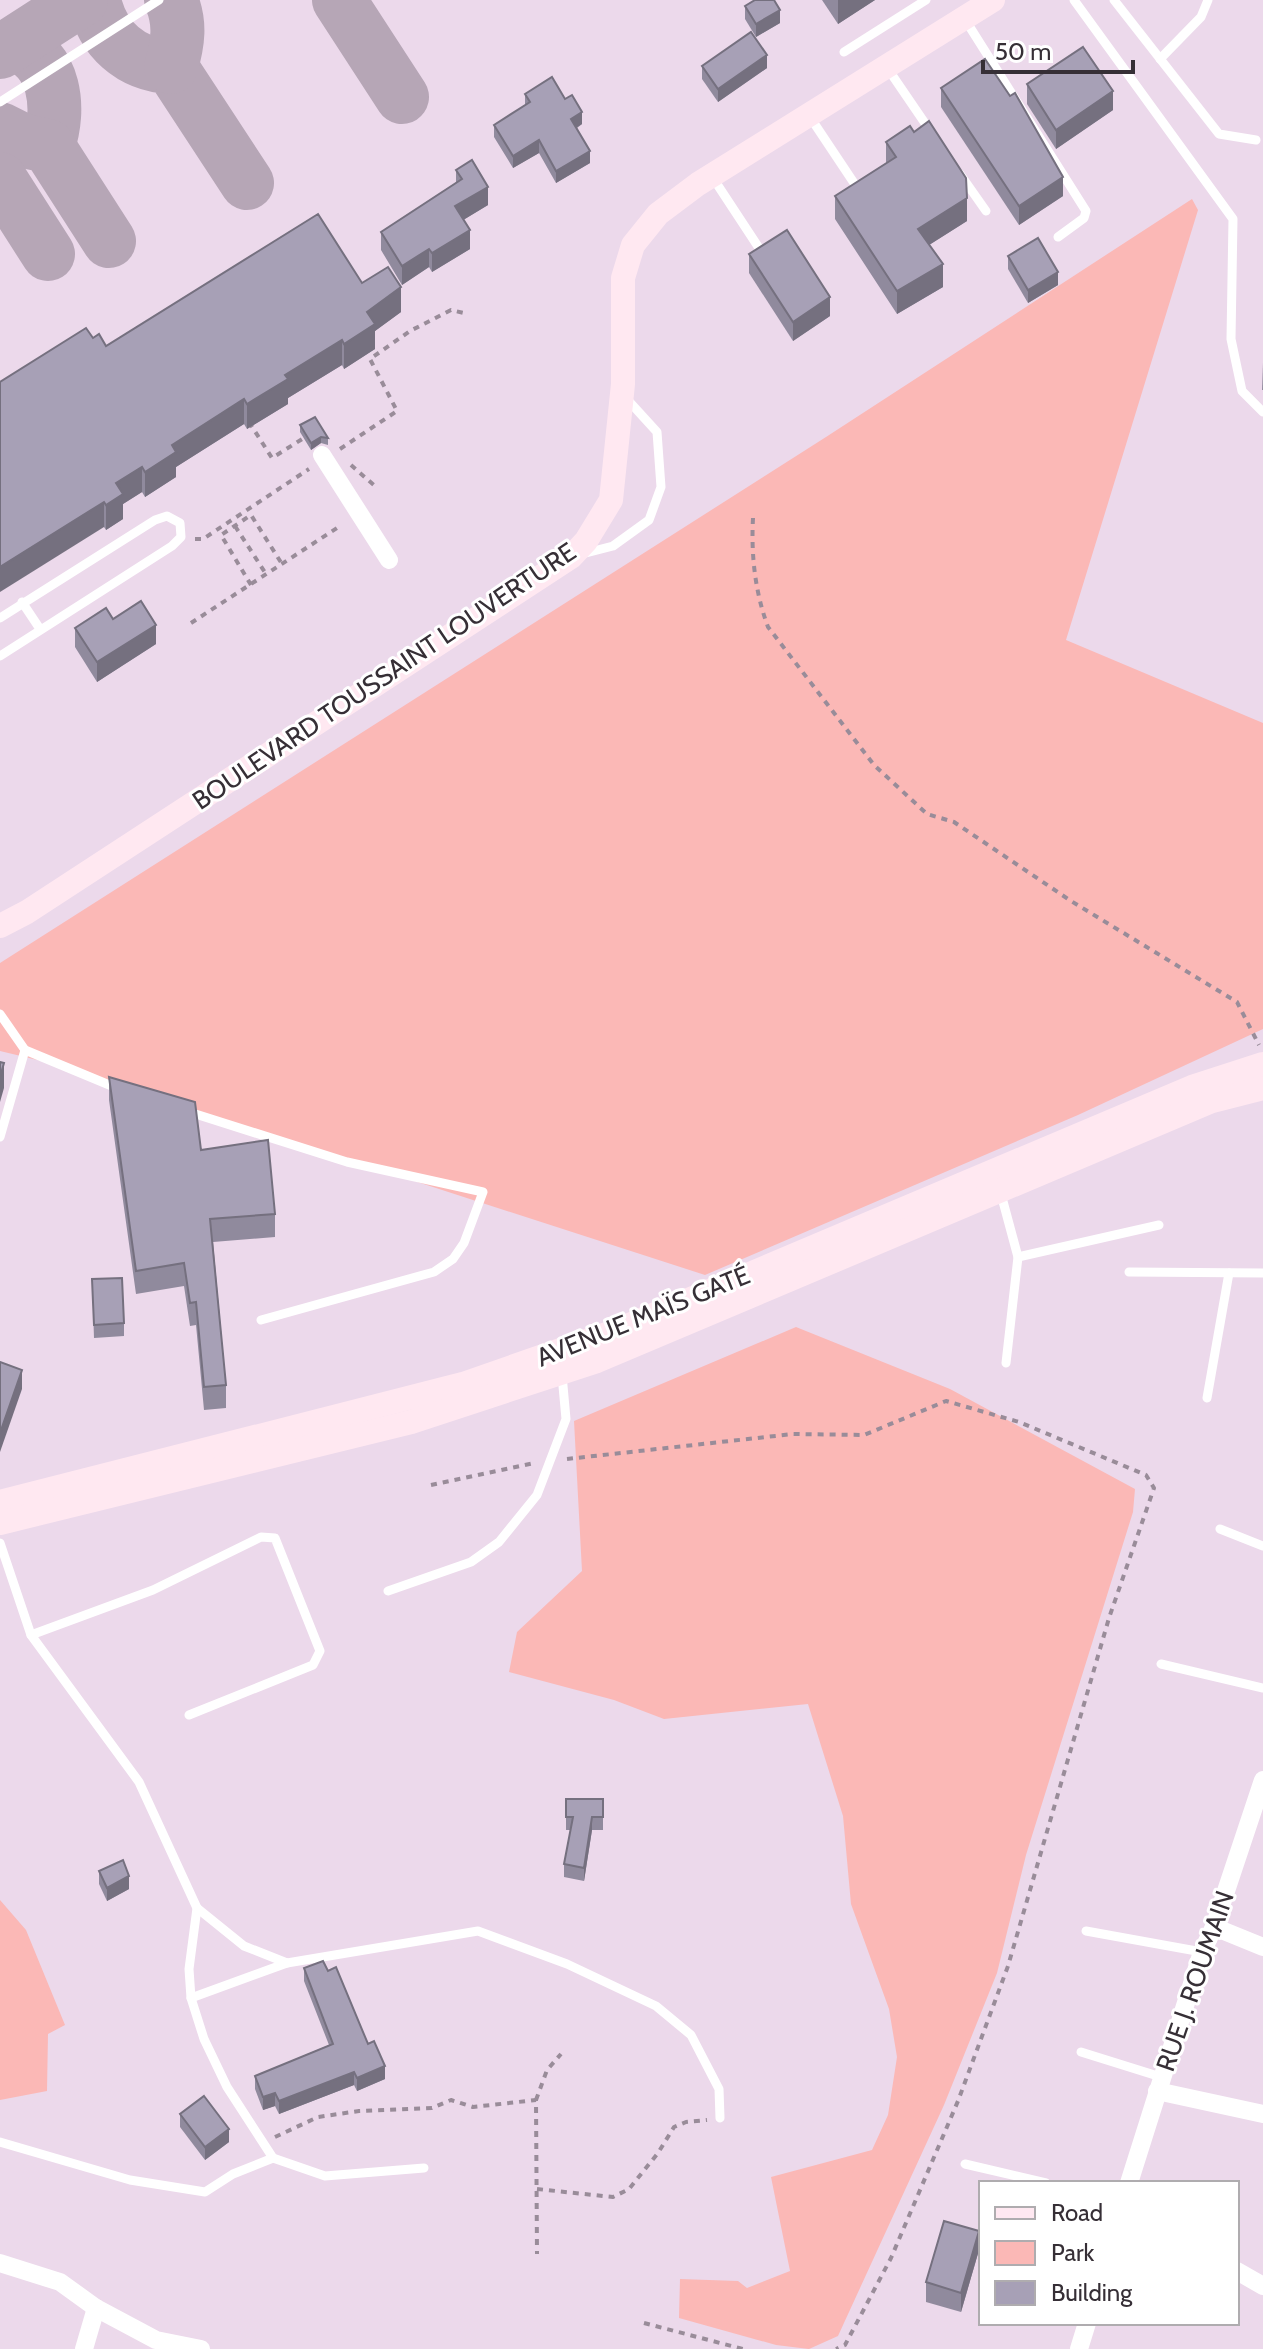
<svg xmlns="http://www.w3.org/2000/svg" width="1263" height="2349" font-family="Cabin,sans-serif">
  <rect width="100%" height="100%" fill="#ecd9eb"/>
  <g fill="#fbb8b6">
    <path d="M1192,199L1198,210L1066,640L1263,723V1029L1078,1115L705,1275L50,1063L0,1051V963L826,437Z"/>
    <path d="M796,1327L950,1389L1135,1489L1133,1512L1026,1855L997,1973L944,2105L838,2336L809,2349L776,2345L679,2318L680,2279L738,2281L747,2288L790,2271L771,2177L872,2150L888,2115L897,2057L889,2009L851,1904L843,1816L808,1704L664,1719L614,1700L509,1672L517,1632L582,1571L574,1421Z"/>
    <path d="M0,1900L26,1930L65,2025L48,2034L47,2091L0,2100Z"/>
  </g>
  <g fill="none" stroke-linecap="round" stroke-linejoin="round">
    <g stroke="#b6a6b6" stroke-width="54">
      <path d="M94,0C102,39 131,65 171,67L247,183"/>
      <path d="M171,0C181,23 178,43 171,67"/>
      <path d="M339,0L402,97"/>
      <path d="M13,44C56,57 61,109 48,146"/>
      <path d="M0,52L81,0"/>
      <path d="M0,129L24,141L48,146L109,241"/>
      <path d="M0,179L48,254"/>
    </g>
    <g stroke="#998c99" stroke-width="4" stroke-dasharray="6 6" stroke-linecap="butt">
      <path d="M249,422L272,458L307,436"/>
      <path d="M340,449L397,411L370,359L410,331L451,310L464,313"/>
      <path d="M351,465L376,487"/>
      <path d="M753,518C751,555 755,592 768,627L874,765L927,814L954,822L1071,901L1237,1002L1259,1045"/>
      <path d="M235,526L266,574"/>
      <path d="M195,539H203L309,469"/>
      <path d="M251,585L221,535L251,515L282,564"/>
      <path d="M191,623L337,528"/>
      <path d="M567,1459L793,1434L864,1435L946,1401L1019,1422L1146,1475L1154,1488L1109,1618L1008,1966L958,2101L891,2258L845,2345L836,2349"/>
      <path d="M431,1485L534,1463"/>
      <path d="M536,2100L547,2070L561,2054"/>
      <path d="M275,2137L318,2117L359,2111L432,2108L451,2100L473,2107L536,2100L537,2254"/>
      <path d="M537,2189L613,2197L629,2189L658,2153L674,2127L686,2122L707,2120"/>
      <path d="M644,2323L743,2349"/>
    </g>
    <g stroke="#fff" stroke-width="9">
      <path d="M1074,0L1233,219L1231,339L1242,391L1263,412"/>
      <path d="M1114,0L1219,134L1256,140"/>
      <path d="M966,21L1086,211L1084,218L1058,237"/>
      <path d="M844,52L926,0"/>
      <path d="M1160,59L1201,17L1208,0"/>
      <path d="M888,69L931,132"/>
      <path d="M0,102L159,0"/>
      <path d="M810,117L860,192"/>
      <path d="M960,174L986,211"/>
      <path d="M713,178L759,248"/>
      <path d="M582,554L613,546L649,520L661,487L657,432L626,398"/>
      <path d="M22,602L40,629"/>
      <path d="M0,618L155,520L167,516L180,523L181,537L172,546L0,656"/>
      <path d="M0,1014L25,1050L119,1089"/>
      <path d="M186,1111L347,1162L483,1192L464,1243L453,1259L434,1272L261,1320"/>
      <path d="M0,1137L25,1050"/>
      <path d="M1001,1194L1018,1257L1006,1363"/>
      <path d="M1018,1257L1159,1225"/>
      <path d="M1129,1272L1263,1273"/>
      <path d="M1207,1398L1229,1273"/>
      <path d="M1220,1529L1263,1546"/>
      <path d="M0,1543L31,1635L139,1782L197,1908L189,1969L191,1998L204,2039L227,2087L273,2158"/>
      <path d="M388,1591L471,1562L499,1542L537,1495L566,1419L562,1375"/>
      <path d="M31,1635L153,1590L261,1537L275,1538L320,1651L313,1665L189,1715"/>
      <path d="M1161,1664L1263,1688"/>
      <path d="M197,1908L244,1946L287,1963L478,1931L567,1964L656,2006L691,2035L719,2089L720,2118"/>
      <path d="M1086,1931L1202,1952"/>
      <path d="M191,1998L287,1963"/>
      <path d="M1081,2052L1161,2077"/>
      <path d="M0,2142L130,2180L205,2192L233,2174L273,2158L325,2176L424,2168"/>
      <path d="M965,2164L1046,2183"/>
    </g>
    <g stroke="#fff" stroke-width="18">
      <path d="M322,455L389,560"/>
      <path d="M1214,1927L1263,1947"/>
      <path d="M1157,2091L1263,2114"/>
      <path d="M1129,2183L1202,1952L1214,1927L1263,1780"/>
      <path d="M0,2263L60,2282L96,2308L156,2340L201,2349"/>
      <path d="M1237,2271L1263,2286"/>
      <path d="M84,2349L96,2308"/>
      <path d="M1079,2349L1087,2323"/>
    </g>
    <g stroke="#ffe8f1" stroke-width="24">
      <path d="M0,926L27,912L571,557L586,541L611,500L623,384V278L633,245L658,214L698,184L993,0"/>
      <path d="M0,1502L463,1384L615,1331L1192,1087L1263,1064"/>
      <path d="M0,1523L411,1422L597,1361L1212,1101L1263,1088"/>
    </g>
  </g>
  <g fill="#908a9d">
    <path d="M822,0H875L838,24Z"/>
    <path d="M745,6L780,23L756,37L745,19Z"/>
    <path d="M702,66L767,68L718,102L702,79Z"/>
    <path d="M1027,84L1113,110L1056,149L1027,104Z"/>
    <path d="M941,88L1063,196L1019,225L941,107Z"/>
    <path d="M525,94L565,99L582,124L577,128L590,163L556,183L539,153L513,168L494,137V125L525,105Z"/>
    <path d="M886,142L967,221L929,245L943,287L897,314L835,219V196L886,163Z"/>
    <path d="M456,170L488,205L463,220L470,249L432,272L429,267L402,285L381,250V232L456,183Z"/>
    <path d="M749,254L830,316L793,341L749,273Z"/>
    <path d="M1008,256L1058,285L1028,303L1008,269Z"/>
    <path d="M362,283L401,312L375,331V349L344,369L342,365L288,398V404L247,429L244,424L176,467V477L145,497L142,492L123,504V519L106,530L104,527L93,338L106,346Z"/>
    <path d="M1263,363V390H1262Z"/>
    <path d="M300,425L328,438V445L321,443L311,450L300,432Z"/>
    <path d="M113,619L156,644L97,682L75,647V628Z"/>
    <path d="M109,1077L201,1150L275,1214V1237L213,1242L226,1385V1408L204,1410L196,1325L190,1326L184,1286L136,1294L109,1100Z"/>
    <path d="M92,1279L124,1323V1336L94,1338Z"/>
    <path d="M566,1799H603V1830H592L584,1881L564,1877V1864L571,1830H566Z"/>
    <path d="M99,1871L129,1889L107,1901L99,1884Z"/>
    <path d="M304,1968L368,2044L385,2079L357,2091L354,2085L279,2114L275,2106L263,2110L255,2089V2076L329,2045L304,1981Z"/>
    <path d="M180,2114L229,2142L205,2160L180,2127Z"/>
    <path d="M979,2250L961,2312L926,2302V2282Z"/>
  </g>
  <g fill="#75707f">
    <path d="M838,0H875L838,24Z"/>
    <path d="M780,10V23L756,37V24Z"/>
    <path d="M767,55V68L718,102V89Z"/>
    <path d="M1113,91V110L1056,149V130Z"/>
    <path d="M582,112V124L571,131V119Z"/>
    <path d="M539,140V153L513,168V156Z"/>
    <path d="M590,151V163L556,183V171Z"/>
    <path d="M1063,177V196L1019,225V206Z"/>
    <path d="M488,187V205L455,225V206Z"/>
    <path d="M967,198V221L918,252V229Z"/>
    <path d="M470,230V249L432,272V253Z"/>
    <path d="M429,249V267L402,285V266Z"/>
    <path d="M943,264V287L897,314V291Z"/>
    <path d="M1058,272V285L1028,303V290Z"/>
    <path d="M401,287V312L375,331V349L344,369V344L367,312Z"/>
    <path d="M830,297V316L793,341V322Z"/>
    <path d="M342,340V365L288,398V404L247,429V404L285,375Z"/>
    <path d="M244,399V424L176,467V477L145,497V472L172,445Z"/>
    <path d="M321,437V443L311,450V443Z"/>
    <path d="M142,467V492L123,504V519L106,530V505L116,483Z"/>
    <path d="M104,502V527L0,592V567Z"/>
    <path d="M156,625V644L97,682V662Z"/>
    <path d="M4,1063V1088L0,1102V1077Z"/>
    <path d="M22,1370V1389L0,1452V1433Z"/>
    <path d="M592,1817V1830L584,1881V1868Z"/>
    <path d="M129,1876V1889L107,1901V1888Z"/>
    <path d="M385,2066V2079L357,2091V2078Z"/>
    <path d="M354,2072V2085L279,2114V2101Z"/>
    <path d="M275,2093V2106L263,2110V2097Z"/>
    <path d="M229,2129V2142L205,2160V2147Z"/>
    <path d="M979,2231V2250L961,2312V2293Z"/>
  </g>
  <g fill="#a7a0b6" stroke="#75707f" stroke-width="2">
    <path d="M755,0H774L780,10L756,24L745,6Z"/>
    <path d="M751,32L767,55L718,89L702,66Z"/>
    <path d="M1083,47L1113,91L1056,130L1027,84Z"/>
    <path d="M985,59L1010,96L1015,93L1063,177L1019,206L941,88Z"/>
    <path d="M552,77L565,99L572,95L582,112L571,119L590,151L556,171L539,140L513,156L494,125L530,102L525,94Z"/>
    <path d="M929,121L966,178L967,198L918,229L943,264L897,291L835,196L896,157L886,142L910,126L914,132Z"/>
    <path d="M472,160L488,187L455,206L470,230L432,253L429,249L402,266L381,232L462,179L456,170Z"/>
    <path d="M318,214L362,283L388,267L401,287L367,312L375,324L344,344L342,340L285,375L288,379L247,404L244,399L172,445L176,452L145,472L142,467L116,483L123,494L106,505L104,502L0,567V382L86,328L93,338L99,334L106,346Z"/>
    <path d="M787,230L830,297L793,322L749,254Z"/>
    <path d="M1038,238L1058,272L1028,290L1008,256Z"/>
    <path d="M315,417L328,438L321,437L311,443L300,425Z"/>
    <path d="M141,601L156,625L97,662L75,628L106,608L113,619Z"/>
    <path d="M0,1062L4,1063L0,1077Z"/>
    <path d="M109,1077L195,1102L201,1150L268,1140L275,1214L210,1219L226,1385L204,1387L196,1302L190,1303L184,1263L136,1271Z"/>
    <path d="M122,1278L124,1323L94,1325L92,1279Z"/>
    <path d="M0,1362L22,1370L0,1433Z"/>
    <path d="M566,1799H603V1817H592L584,1868L564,1864L573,1817H566Z"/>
    <path d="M123,1860L129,1876L107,1888L99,1871Z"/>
    <path d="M323,1961L328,1971L336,1967L368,2044L374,2041L385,2066L357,2078L354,2072L279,2101L275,2093L263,2097L255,2076L333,2044L304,1968Z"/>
    <path d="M204,2096L229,2129L205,2147L180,2114Z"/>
    <path d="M944,2221L979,2231L961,2293L926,2282Z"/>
  </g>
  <g text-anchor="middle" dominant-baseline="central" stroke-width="6" stroke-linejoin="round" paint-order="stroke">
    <g font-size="26" fill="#362f36" stroke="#fff">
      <text transform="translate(384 676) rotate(-34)">BOULEVARD TOUSSAINT LOUVERTURE</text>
      <text transform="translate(643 1316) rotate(-22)">AVENUE MAÏS GATÉ</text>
      <text transform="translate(1195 1981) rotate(-71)">RUE J. ROUMAIN</text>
    </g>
  </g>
  <rect x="979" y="2181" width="260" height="144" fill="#ffffff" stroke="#afacaf" stroke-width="2"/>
  <rect x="995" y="2207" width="40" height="12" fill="#ffe8f1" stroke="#afacaf" stroke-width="2"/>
  <text x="1051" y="2221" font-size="24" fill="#362f36">Road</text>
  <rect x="995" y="2241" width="40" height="24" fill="#fbb8b6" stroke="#afacaf" stroke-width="2"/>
  <text x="1051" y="2261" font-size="24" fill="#362f36">Park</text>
  <rect x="995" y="2281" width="40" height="24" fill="#a7a0b6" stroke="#afacaf" stroke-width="2"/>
  <text x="1051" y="2301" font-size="24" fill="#362f36">Building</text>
  <path d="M983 60v12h150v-12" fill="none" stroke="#362f36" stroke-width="4"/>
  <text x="995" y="60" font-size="24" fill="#362f36" stroke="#ffffff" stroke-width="6" paint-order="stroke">50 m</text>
</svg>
